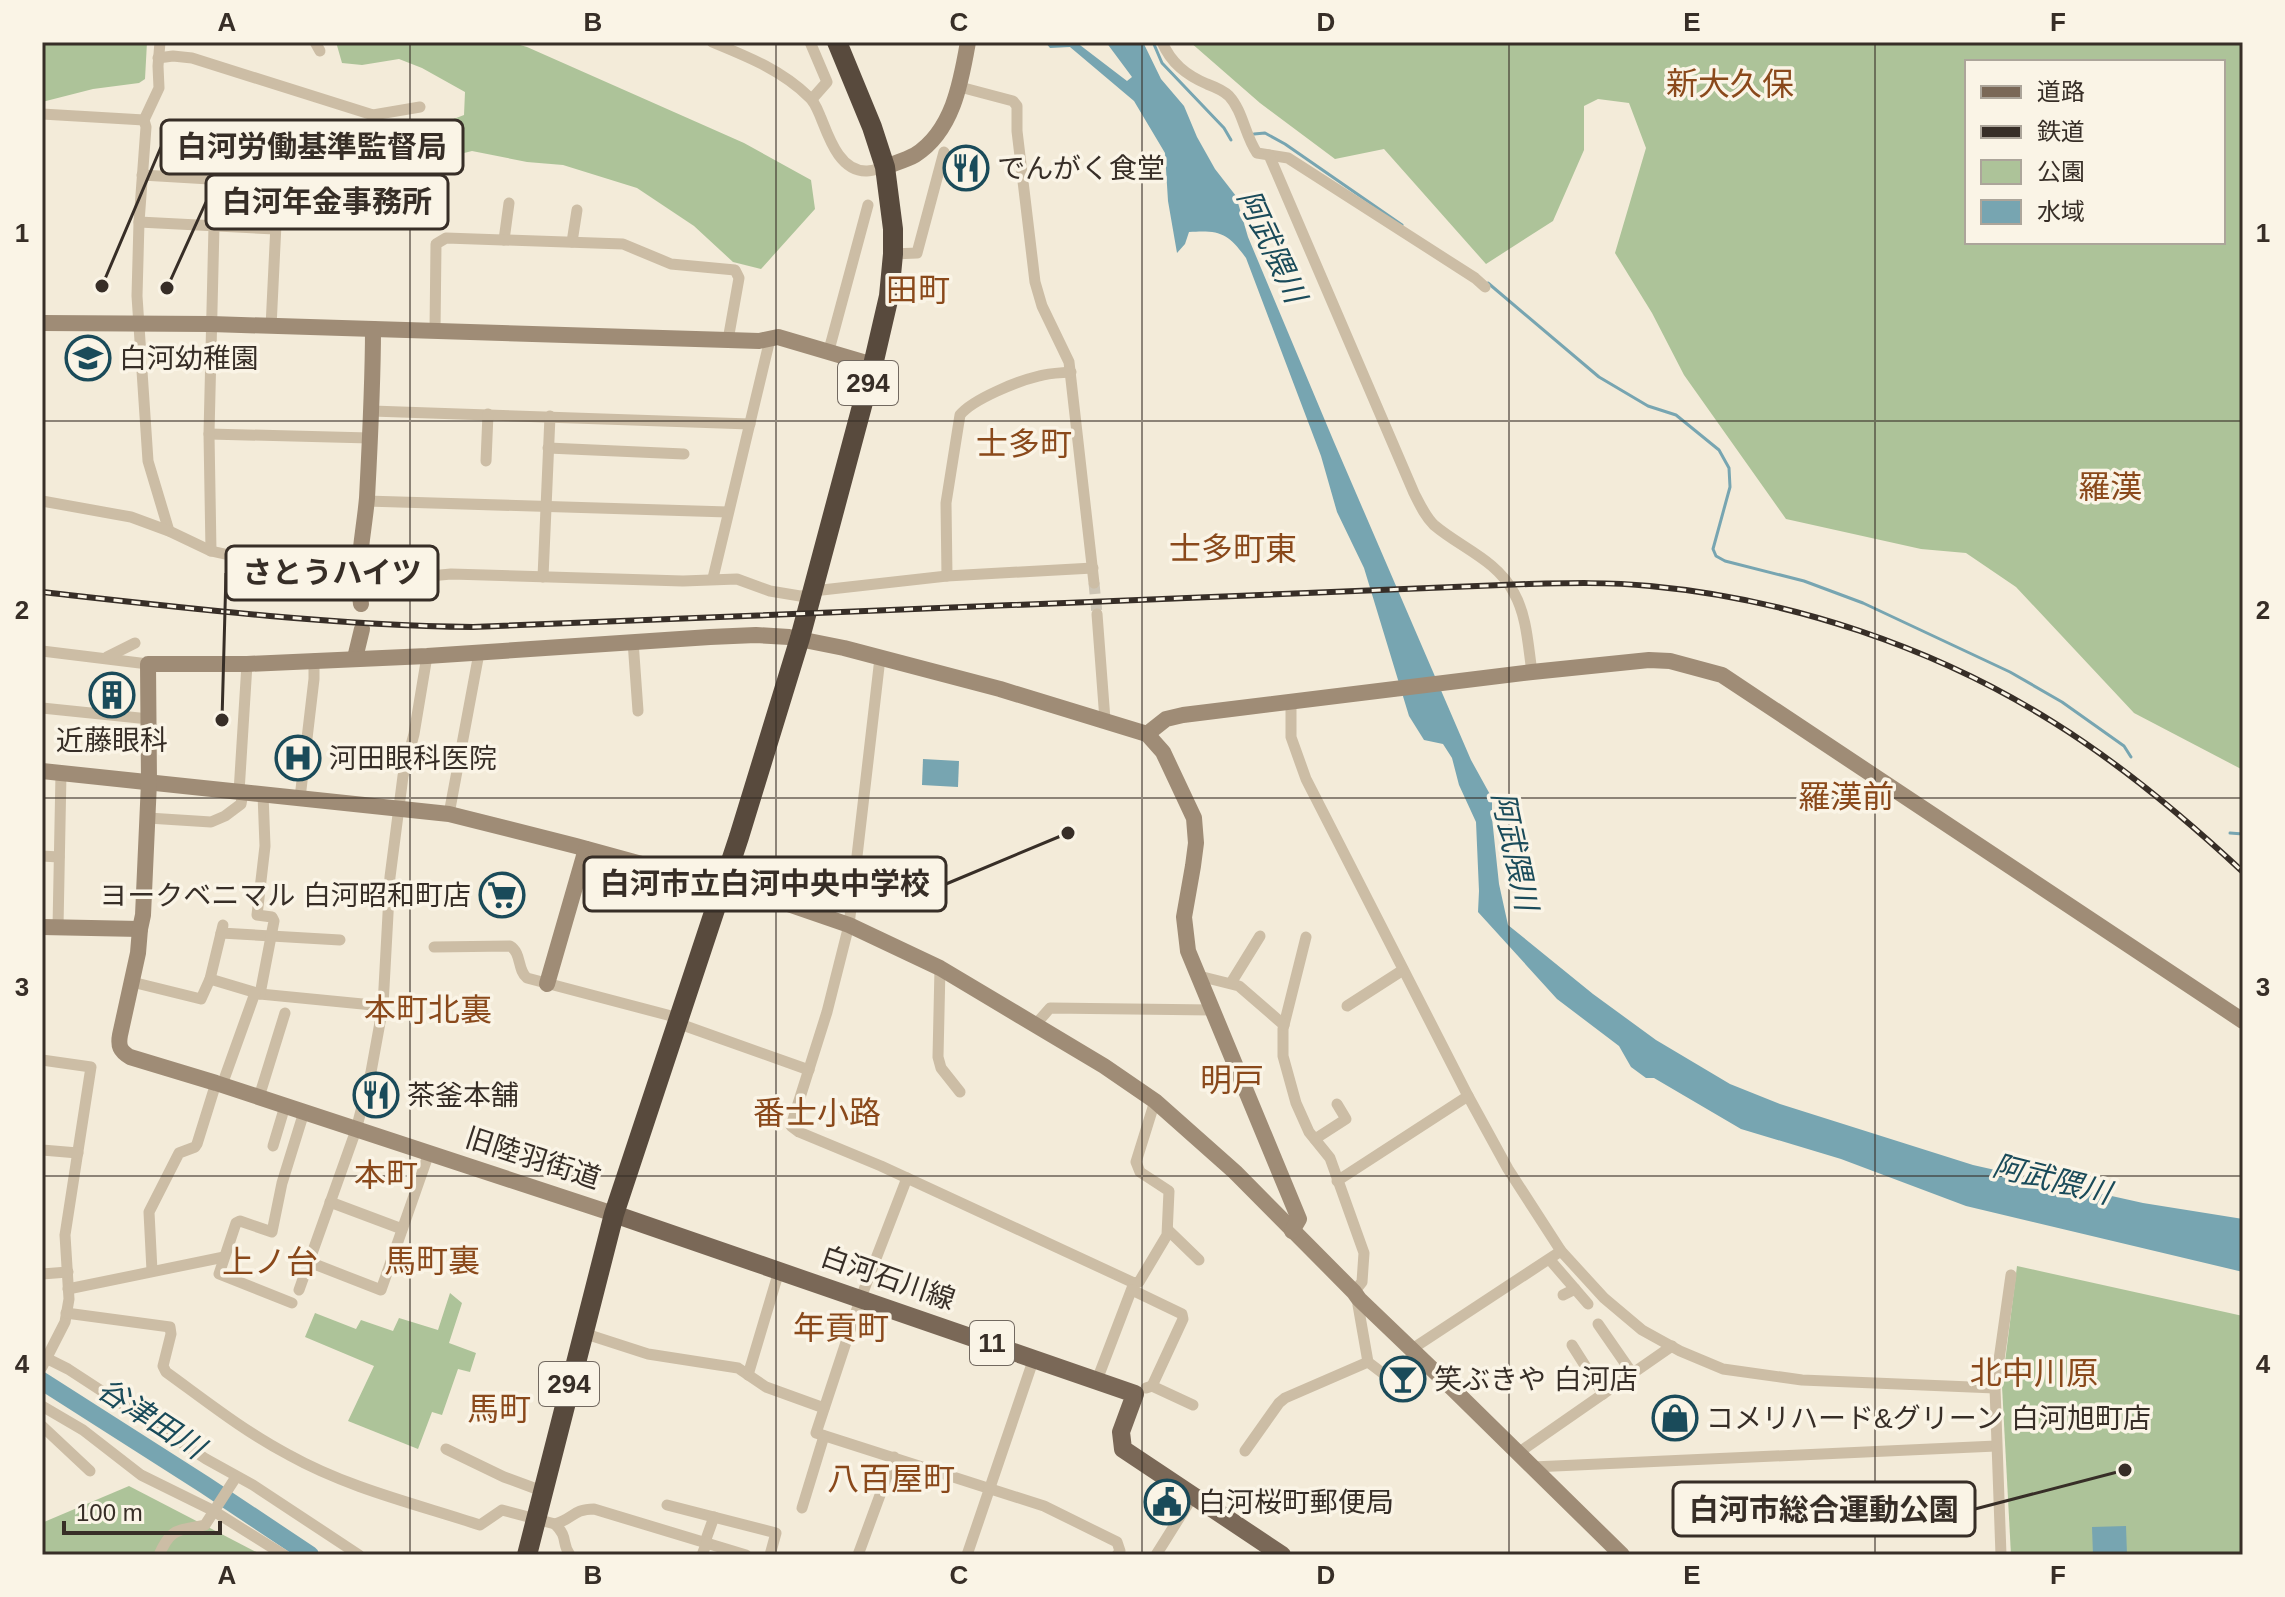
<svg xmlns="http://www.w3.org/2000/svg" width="2285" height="1597" font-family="Arial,'Noto Sans JP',sans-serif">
  <rect width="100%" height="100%" fill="#f3ebd9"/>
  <g fill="#adc399" fill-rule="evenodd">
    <path d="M42,42H147L145,79L139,83L93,89L42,102Z"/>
    <path d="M336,42H510L527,47L744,143L811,180L815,209L761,269L733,262L694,226L637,188L563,165L527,162L472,151L428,162L415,179L397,172L392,158L404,138L464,115L465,92L422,68L399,59L362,65L342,63Z"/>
    <path d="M1190,42H2243V770L2134,713L2016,587L1966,553L1921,549L1786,519L1684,375L1652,313L1615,253L1646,148L1629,103L1598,99L1584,106V150L1553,221L1486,264L1384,149L1335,159L1260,103ZM2223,62V242H1967V62Z"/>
    <path d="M2017,1266L2243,1316V1555H2011L2002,1386Z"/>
    <path d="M450,1293L462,1303L449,1343L476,1353L470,1372L458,1369L442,1415L432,1412L418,1449L348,1421L374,1366L305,1337L315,1313L356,1329L361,1320L393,1331L399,1318L438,1330Z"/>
    <path d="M129,1486L262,1555H42V1524L44,1522Z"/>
  </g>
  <g fill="#77a5b1">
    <path d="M1045,42H1076L1127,81L1132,77L1106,42H1143L1161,79L1184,106L1197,137L1215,169L1236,196L1248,237L1334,442L1471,760L1492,798V818L1499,884L1508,925L1593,994L1656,1040L1730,1084L1780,1104L1973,1165L2143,1203L2243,1219V1272L1966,1206L1841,1159L1741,1129L1654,1078H1646L1631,1067L1619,1046L1557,999L1478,912L1479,891L1476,822L1459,785L1452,758L1443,744L1424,740L1409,716L1364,568L1337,512L1321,456L1246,258C1228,233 1220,230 1189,232L1185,244L1177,253L1168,201L1165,153L1134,101L1070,47L1050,48Z"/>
    <path d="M923,759L959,761L958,787L922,785Z"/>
    <path d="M2126,1526L2127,1555H2093L2092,1527Z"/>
  </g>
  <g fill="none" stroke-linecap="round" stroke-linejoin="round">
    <g stroke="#77a5b1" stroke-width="3">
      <path d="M1153,42L1162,63L1224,128L1231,140"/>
      <path d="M1254,134L1265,133L1285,144L1402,225"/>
      <path d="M1488,283L1599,377L1648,406L1676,415L1719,450L1729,468L1730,487L1713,549L1716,556L1725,561L1804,581L1863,603L2010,672L2062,702L2124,746L2131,757"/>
      <path d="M2230,833L2243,834"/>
    </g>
    <path stroke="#77a5b1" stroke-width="18" d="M42,1381L205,1485L310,1555"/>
    <path stroke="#cdc5b5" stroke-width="11" stroke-dasharray="11 5.5" stroke-linecap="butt" d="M1094,583L1097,614"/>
    <g stroke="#ccbda5" stroke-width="11">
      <path d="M160,42L158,66L159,88L144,120L146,127L139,222L137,296L148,461L169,531"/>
      <path d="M315,42L320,51"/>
      <path d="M712,42C746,56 782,70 809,97C815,102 818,111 821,118C829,138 840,172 867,171C873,171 880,168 885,167"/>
      <path d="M810,42L827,82L812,99"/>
      <path d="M1162,42C1171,63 1186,75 1207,84C1215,87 1223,90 1229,96C1243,111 1245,136 1257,153L1288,158L1475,278L1485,287"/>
      <path d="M158,58L173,56L192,58L373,115L420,107"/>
      <path d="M960,87L1013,101L1017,106V131L1035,282L1042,306L1069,362L1094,583"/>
      <path d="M42,114L144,120"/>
      <path d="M1269,155L1414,493C1420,505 1425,516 1434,525C1461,548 1497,560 1514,593C1527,616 1528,646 1532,672"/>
      <path d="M142,175L278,183L271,327"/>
      <path d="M277,201L426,206"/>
      <path d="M139,222L275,229"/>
      <path d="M504,240L509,203"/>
      <path d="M572,242L577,210"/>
      <path d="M893,254L917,253L944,152"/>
      <path d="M435,331L436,244L446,238L623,244L671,264L735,270L739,278L728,340"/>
      <path d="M829,350L868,205"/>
      <path d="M372,411L750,424"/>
      <path d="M209,434L370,438"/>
      <path d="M548,448L684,454"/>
      <path d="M486,461L488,414"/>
      <path d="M42,501L131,517L169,531L211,551L357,583L451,574L683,581L737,579L770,591L800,596L811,595"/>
      <path d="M366,501L728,512"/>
      <path d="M211,551L209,434L214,226"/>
      <path d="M947,576L946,503L960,415C973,399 1018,381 1039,376C1049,373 1060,373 1071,372"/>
      <path d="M543,577L550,416"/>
      <path d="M713,578L770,339"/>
      <path d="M813,591L947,576L1093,568"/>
      <path d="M1097,614L1105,720"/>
      <path d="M633,641L638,711"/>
      <path d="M42,651L148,664"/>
      <path d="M107,657L135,643"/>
      <path d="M880,658L849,925L827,1012L791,1126L799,1132L881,1166L1134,1283L1097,1380"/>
      <path d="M1291,702V737L1306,779L1468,1096L1508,1169L1561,1251L1604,1298L1642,1330L1680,1351L1723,1369L1802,1380L1995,1388"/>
      <path d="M42,708L149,719"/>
      <path d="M239,792L247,664"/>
      <path d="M300,798L314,679V659"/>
      <path d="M449,814L479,653"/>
      <path d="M148,818L211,822L225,816L241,804L243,792"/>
      <path d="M42,856L59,857"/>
      <path d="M58,927L61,773"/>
      <path d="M221,933L340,940"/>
      <path d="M1306,937L1283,1029V1056L1296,1103L1309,1132L1330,1158L1364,1253L1362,1282L1354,1292"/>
      <path d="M434,947L510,946C522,953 517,970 527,978L679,1018"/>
      <path d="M940,968L938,1057L941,1068L960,1092"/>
      <path d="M1199,976L1239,986L1284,1025"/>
      <path d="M210,979L260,994L383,1006"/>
      <path d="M132,982L201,999L210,979L223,925"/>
      <path d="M1231,983L1260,936"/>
      <path d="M260,994L274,921L272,917L257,915L265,846L263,794"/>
      <path d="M1347,1006L1403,970"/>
      <path d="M677,1023L809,1070"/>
      <path d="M1036,1024L1050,1008L1212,1010"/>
      <path d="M42,1060L91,1067L65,1235L69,1299L65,1322L42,1367"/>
      <path d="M222,1085L255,993"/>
      <path d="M259,1097L285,1013"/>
      <path d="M1315,1139L1346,1119L1337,1104"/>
      <path d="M273,1146L285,1106"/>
      <path d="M42,1150L78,1153"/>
      <path d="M907,1178L860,1300L816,1433L1044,1506L1117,1542L1120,1551L1117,1555"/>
      <path d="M1337,1181L1468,1096"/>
      <path d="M330,1202L402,1229"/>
      <path d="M1168,1230L1199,1260"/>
      <path d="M1550,1260L1588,1304"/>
      <path d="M309,1262L381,1290L429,1153"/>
      <path d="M152,1271L149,1212L179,1153L195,1147L197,1144L216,1083"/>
      <path d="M42,1274L68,1272"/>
      <path d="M1134,1283L1139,1282L1167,1235L1169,1191L1140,1172L1136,1162L1155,1101"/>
      <path d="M68,1289L224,1257"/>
      <path d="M299,1290L356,1130L371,1072L383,1006L390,877L403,776L414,734L427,656"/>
      <path d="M1132,1290L1182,1314L1183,1319L1152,1386"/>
      <path d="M1563,1295L1575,1289"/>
      <path d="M1359,1299L1358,1305L1368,1362L1385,1375L1390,1374L1416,1354"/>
      <path d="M292,1303L219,1274L236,1223L240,1221L272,1232L282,1183L304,1112"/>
      <path d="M66,1313L170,1327L171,1334L163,1366L166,1372C206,1401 245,1432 289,1455C348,1488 416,1504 480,1525L502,1510L555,1524"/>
      <path d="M1598,1324L1632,1373"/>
      <path d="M583,1333L648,1354L738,1368L766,1387L824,1408"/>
      <path d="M1572,1345L1603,1394"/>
      <path d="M1412,1349L1561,1251"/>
      <path d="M42,1356L68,1369L206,1459L253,1485L359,1555"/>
      <path d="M748,1375L779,1271"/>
      <path d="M1146,1388L1152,1386L1193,1405"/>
      <path d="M42,1406L83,1430L141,1475L212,1510L284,1555"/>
      <path d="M42,1426L90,1471"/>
      <path d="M446,1449L504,1477L542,1491"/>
      <path d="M1245,1451L1279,1403L1285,1398L1368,1362"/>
      <path d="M1518,1453L1672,1346"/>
      <path d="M1533,1467L1996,1446"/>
      <path d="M667,1505L776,1533L770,1555"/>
      <path d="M802,1508L824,1436"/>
      <path d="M705,1542L714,1517"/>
      <path d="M159,1555C171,1527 178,1531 205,1525L236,1477"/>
      <path d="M570,1555C561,1543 569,1538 555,1524C573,1519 573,1509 594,1509L746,1555"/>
      <path d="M702,1555L707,1542"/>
      <path d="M858,1555L894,1457"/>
      <path d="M967,1555L1034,1358"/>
      <path d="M1156,1555L1193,1496"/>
      <path d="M2001,1555L1995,1388L2011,1275"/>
    </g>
    <g stroke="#9f8c76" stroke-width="16">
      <path d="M885,167C895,163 906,160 915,155C953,131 961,82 968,42"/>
      <path d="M42,323L211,324L728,340L759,341L778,337L873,365"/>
      <path d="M361,604C355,568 364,533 367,498C370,441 373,385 373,329"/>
      <path d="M355,658L362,629"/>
      <path d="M1147,734L1166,719L1183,715L1532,672L1649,660L1670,661L1722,675L2243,1021"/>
      <path d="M42,771L449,814L576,846L788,904L849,925L940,968L1104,1066L1155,1101L1235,1172L1354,1292L1359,1299L1454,1390L1622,1555"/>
      <path d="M42,927L140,929"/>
      <path d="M547,984L586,849"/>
      <path d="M614,1214L216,1083L130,1057C120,1051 118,1046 120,1035L138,953L140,929L143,915L149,782L148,664H247L427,656L710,637L756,635L789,637L844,648L1000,689L1147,734L1163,752L1194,818L1196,843L1193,866L1184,917L1188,951L1299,1219L1292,1231"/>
    </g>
    <path stroke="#7a6857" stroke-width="18" d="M614,1214L1135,1394L1121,1432L1123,1449L1282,1555"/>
    <path stroke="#584a3d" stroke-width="20" d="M527,1555L614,1214L739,837L800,638L873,365L889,296L893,254V229L885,167L872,127L837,42"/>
    <g stroke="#372e27" stroke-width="6">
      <path id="rail" d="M42,592C185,608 328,625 473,627L1529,584C1569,583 1609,582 1650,586C1790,599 1934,647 2053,722C2122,765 2184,817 2243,872"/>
    </g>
    <use href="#rail" stroke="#faf4e6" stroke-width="3" stroke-dasharray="9" stroke-linecap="butt"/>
  </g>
  <path fill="none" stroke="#372e27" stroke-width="2" stroke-opacity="0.55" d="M410,42V1555M776,42V1555M1142,42V1555M1509,42V1555M1875,42V1555M42,421H2243M42,798H2243M42,1176H2243"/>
  <defs>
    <g id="restaurant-ring" transform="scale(2.3)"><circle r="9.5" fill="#faf4e6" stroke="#1a4b5a" stroke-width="1.5"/><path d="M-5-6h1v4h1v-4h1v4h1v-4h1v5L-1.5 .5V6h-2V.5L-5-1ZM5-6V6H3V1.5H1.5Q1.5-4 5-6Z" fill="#1a4b5a"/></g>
    <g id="school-ring" transform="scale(2.3)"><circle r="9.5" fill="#faf4e6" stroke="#1a4b5a" stroke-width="1.5"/><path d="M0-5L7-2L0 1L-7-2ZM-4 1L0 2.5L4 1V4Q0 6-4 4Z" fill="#1a4b5a"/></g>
    <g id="building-ring" transform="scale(2.3)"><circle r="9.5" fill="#faf4e6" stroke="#1a4b5a" stroke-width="1.5"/><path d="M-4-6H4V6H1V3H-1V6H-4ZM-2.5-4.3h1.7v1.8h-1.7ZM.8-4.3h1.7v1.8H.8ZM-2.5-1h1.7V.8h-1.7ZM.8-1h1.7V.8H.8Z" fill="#1a4b5a"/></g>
    <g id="hospital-ring" transform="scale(2.3)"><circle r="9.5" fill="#faf4e6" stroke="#1a4b5a" stroke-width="1.5"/><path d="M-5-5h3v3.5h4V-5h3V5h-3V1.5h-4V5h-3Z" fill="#1a4b5a"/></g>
    <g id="supermarket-ring" transform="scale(2.3)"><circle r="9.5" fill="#faf4e6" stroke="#1a4b5a" stroke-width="1.5"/><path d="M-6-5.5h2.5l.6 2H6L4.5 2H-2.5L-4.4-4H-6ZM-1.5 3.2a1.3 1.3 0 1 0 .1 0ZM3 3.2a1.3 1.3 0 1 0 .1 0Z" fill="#1a4b5a"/></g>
    <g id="bar-ring" transform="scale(2.3)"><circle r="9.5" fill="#faf4e6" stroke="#1a4b5a" stroke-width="1.5"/><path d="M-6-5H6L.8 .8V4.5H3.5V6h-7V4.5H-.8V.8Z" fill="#1a4b5a"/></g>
    <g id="shop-ring" transform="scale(2.3)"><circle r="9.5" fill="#faf4e6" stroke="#1a4b5a" stroke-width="1.5"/><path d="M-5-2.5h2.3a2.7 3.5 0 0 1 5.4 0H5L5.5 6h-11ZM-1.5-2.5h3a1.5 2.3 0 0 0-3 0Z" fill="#1a4b5a"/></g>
    <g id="civic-ring" transform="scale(2.3)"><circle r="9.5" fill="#faf4e6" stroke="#1a4b5a" stroke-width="1.5"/><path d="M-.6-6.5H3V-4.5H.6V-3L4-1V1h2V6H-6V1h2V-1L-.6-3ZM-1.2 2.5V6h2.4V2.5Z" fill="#1a4b5a"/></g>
  </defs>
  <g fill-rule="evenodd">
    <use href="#restaurant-ring" x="966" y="168"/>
    <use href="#school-ring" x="88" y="358"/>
    <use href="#building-ring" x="112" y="695"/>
    <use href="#hospital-ring" x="298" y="758"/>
    <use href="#supermarket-ring" x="502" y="895"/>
    <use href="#restaurant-ring" x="376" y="1095"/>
    <use href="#bar-ring" x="1403" y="1379"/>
    <use href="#shop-ring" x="1675" y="1418"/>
    <use href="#civic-ring" x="1167" y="1502"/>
  </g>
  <g text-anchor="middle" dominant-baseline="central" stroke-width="7" stroke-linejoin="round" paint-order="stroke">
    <g fill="#faf4e6" stroke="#726960" stroke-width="2">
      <rect x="838" y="361" width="60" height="44" rx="6"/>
      <rect x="970" y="1321" width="44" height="44" rx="6"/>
      <rect x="539" y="1362" width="60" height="44" rx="6"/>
    </g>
    <g font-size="26" font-weight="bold" fill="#372e27">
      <text x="868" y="383">294</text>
      <text x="992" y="1343">11</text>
      <text x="569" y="1384">294</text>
    </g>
    <g font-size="28" fill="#372e27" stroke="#faf4e6" text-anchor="start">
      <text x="997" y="168">でんがく食堂</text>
      <text x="119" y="358">白河幼稚園</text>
      <text x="112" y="740" text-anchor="middle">近藤眼科</text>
      <text x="329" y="758">河田眼科医院</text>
      <text x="471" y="895" text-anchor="end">ヨークベニマル 白河昭和町店</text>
      <text x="407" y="1095">茶釜本舗</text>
      <text x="1434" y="1379">笑ぶきや 白河店</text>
      <text x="1706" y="1418">コメリハード&amp;グリーン 白河旭町店</text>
      <text x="1198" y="1502">白河桜町郵便局</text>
    </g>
    <g font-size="28" fill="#372e27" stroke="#faf4e6">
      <text transform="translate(533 1158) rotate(18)">旧陸羽街道</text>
      <text transform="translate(888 1278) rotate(19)">白河石川線</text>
    </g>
    <g font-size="30" font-style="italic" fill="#1a4b5a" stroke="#faf4e6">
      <text transform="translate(1272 246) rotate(65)">阿武隈川</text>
      <text transform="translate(1515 851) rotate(78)">阿武隈川</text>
      <text transform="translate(2052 1179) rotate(14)">阿武隈川</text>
      <text transform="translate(151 1418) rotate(33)">谷津田川</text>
    </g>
    <g font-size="32" fill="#8a491b" stroke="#faf4e6">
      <text x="1730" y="84">新大久保</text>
      <text x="918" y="290">田町</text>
      <text x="1024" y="444">士多町</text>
      <text x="2110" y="487">羅漢</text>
      <text x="1233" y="549">士多町東</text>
      <text x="1846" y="797">羅漢前</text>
      <text x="428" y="1010">本町北裏</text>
      <text x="1232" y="1080">明戸</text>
      <text x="817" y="1113">番士小路</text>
      <text x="386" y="1175">本町</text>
      <text x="432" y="1261">馬町裏</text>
      <text x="270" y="1262">上ノ台</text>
      <text x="841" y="1328">年貢町</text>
      <text x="2034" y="1373">北中川原</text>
      <text x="499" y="1409">馬町</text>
      <text x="891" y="1479">八百屋町</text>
    </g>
  </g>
  <path fill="none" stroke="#372e27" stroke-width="3" d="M102 286L161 147M167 288L206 202M222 720L226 573M1068 833L946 884M2125 1470L1975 1509"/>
  <g fill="#372e27" stroke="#faf4e6" stroke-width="3">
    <circle cx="102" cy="286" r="8"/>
    <circle cx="167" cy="288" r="8"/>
    <circle cx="222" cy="720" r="8"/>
    <circle cx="1068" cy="833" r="8"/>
    <circle cx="2125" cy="1470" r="8"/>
  </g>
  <g fill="#faf4e6" stroke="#372e27" stroke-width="3">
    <rect x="161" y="120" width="302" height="54" rx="8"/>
    <rect x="206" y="175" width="242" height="54" rx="8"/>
    <rect x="226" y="546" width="212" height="54" rx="8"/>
    <rect x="584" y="857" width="362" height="54" rx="8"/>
    <rect x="1673" y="1482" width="302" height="54" rx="8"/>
  </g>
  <g font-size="30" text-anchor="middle" font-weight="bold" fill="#372e27">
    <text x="312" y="157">白河労働基準監督局</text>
    <text x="327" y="212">白河年金事務所</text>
    <text x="332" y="583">さとうハイツ</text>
    <text x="765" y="894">白河市立白河中央中学校</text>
    <text x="1824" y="1520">白河市総合運動公園</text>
  </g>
  <rect width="2285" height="1597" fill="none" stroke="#faf4e6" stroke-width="88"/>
  <rect x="1965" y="60" width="260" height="184" fill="#faf4e6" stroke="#aca59a" stroke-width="2"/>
  <rect x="1981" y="86" width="40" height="12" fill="#7a6857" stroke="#aca59a" stroke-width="2"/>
  <text x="2037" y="100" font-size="24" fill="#372e27">道路</text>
  <rect x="1981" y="126" width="40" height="12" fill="#372e27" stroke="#aca59a" stroke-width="2"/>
  <text x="2037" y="140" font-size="24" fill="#372e27">鉄道</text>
  <rect x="1981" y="160" width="40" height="24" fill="#adc399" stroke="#aca59a" stroke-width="2"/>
  <text x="2037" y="180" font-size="24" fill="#372e27">公園</text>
  <rect x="1981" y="200" width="40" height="24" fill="#77a5b1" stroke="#aca59a" stroke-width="2"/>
  <text x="2037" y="220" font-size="24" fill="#372e27">水域</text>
  <path d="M64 1521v12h156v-12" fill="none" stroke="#372e27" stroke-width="4"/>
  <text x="76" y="1521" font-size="24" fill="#372e27" stroke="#faf4e6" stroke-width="6" paint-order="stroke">100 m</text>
  <rect x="44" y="44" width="2197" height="1509" fill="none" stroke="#372e27" stroke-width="3"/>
  <g font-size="26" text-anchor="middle" font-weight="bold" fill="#372e27">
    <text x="227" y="31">A</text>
    <text x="593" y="31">B</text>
    <text x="959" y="31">C</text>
    <text x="1326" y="31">D</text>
    <text x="1692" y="31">E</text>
    <text x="2058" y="31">F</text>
    <text x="22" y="242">1</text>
    <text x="2263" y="242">1</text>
    <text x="22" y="619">2</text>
    <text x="2263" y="619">2</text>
    <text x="22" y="996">3</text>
    <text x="2263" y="996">3</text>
    <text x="22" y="1373">4</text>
    <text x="2263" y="1373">4</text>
    <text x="227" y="1584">A</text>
    <text x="593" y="1584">B</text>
    <text x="959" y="1584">C</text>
    <text x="1326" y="1584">D</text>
    <text x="1692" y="1584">E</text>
    <text x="2058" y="1584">F</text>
  </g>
</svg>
